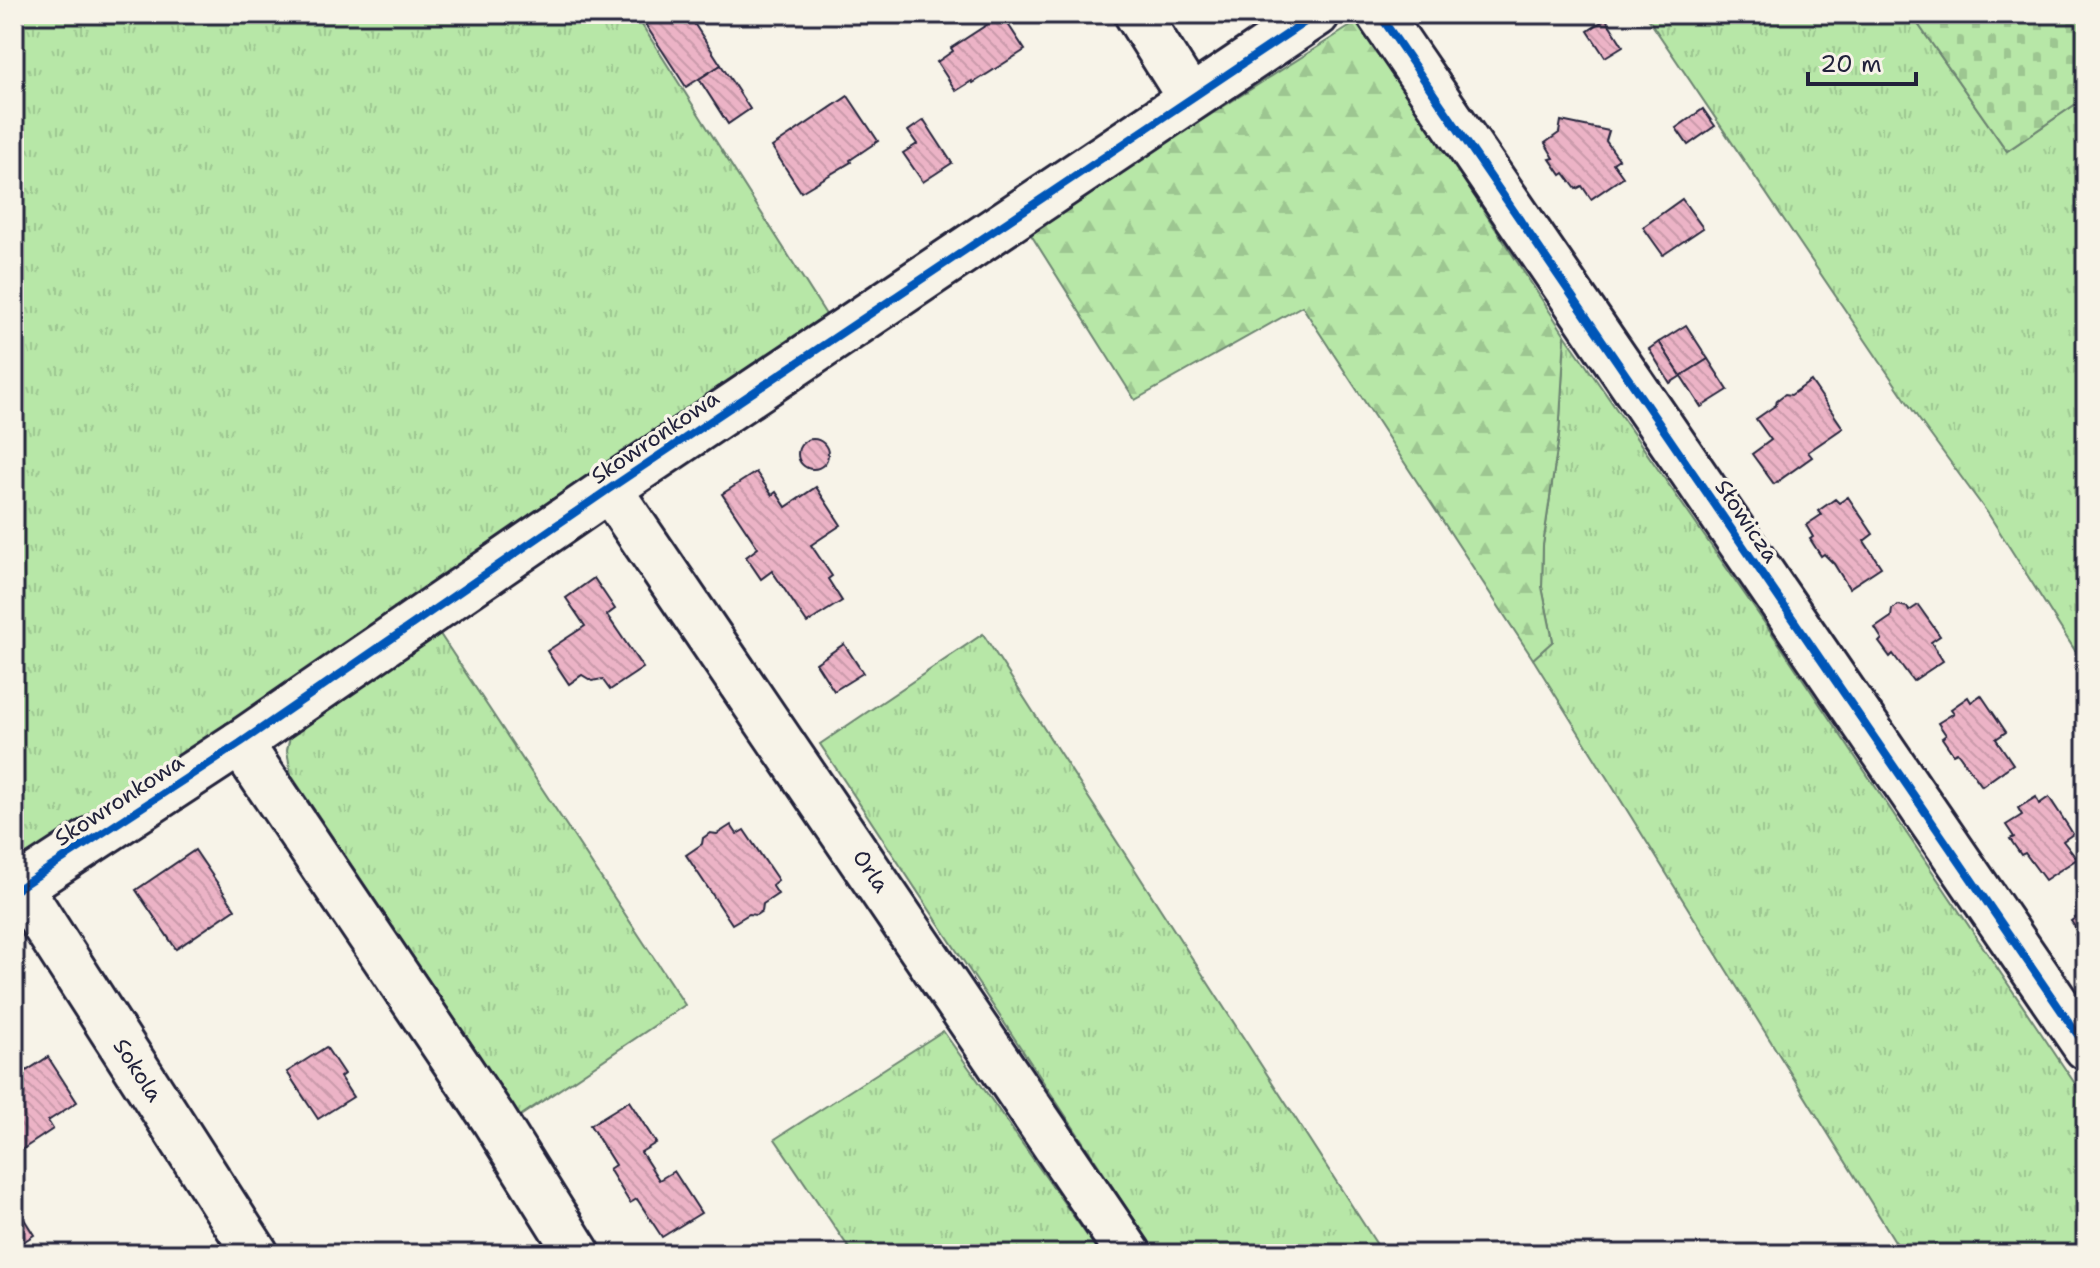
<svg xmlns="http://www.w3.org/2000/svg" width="2100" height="1268" font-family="'Shantell Sans',sans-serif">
  <defs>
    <pattern id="grass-tufts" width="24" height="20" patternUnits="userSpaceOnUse" patternTransform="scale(2)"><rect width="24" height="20" fill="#b7e7a7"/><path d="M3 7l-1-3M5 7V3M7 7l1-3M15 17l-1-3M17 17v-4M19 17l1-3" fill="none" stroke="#9dc691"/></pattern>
    <pattern id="forest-firs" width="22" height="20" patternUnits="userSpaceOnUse" patternTransform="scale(2)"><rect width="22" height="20" fill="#b7e7a7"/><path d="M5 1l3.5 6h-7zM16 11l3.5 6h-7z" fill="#9dc691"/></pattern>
    <pattern id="cemetery-stones" width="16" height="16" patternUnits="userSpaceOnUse" patternTransform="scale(2)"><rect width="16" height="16" fill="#b7e7a7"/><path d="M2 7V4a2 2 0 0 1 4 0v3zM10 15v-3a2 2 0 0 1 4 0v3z" fill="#9dc691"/></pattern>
    <pattern id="building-back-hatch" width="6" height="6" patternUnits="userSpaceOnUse" patternTransform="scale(2)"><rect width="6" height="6" fill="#ecb3c6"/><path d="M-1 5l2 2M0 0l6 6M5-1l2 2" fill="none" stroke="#ca9aab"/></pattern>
  </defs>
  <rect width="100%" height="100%" fill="#f7f3e8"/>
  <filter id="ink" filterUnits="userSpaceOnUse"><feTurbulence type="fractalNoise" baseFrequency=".0125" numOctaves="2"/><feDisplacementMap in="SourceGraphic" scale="16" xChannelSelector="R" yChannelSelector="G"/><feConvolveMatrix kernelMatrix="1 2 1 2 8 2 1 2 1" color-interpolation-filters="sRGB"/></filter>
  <g filter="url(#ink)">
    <g fill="url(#grass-tufts)" stroke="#6c8471" stroke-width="2">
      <path d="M14,14H635L832,324L515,532L14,868Z"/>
      <path d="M1645,14H1911L2007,151L2086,97V668L1989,515L1918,418Z"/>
      <path d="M1565,335L1782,648L2086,1100V1254H1903L1533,659L1553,641L1542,587L1543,545L1559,436Z"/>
      <path d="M434,625L685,1005L520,1116L291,775L287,750L294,719Z"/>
      <path d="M983,634L1383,1254H1157L820,744Z"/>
      <path d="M943,1031L1100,1254H853L775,1139Z"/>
    </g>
    <path fill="url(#forest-firs)" stroke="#6c8471" stroke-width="2" d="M1357,22L1412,101L1565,335L1559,436L1543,545L1542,587L1553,641L1533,659L1302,306L1135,400L1028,230Z"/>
    <path fill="url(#cemetery-stones)" stroke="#6c8471" stroke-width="2" d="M1911,14H2086V97L2007,151Z"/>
    <g fill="url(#building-back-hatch)" stroke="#22223b" stroke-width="2">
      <path d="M661,14H688L721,65L686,87L645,24Z"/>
      <path d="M1002,15L1025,50L973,83L972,81L956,91L937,62L953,51L951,48Z"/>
      <path d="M1606,19L1623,46L1605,57L1588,31Z"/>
      <path d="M721,65L750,109L728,124L699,79Z"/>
      <path d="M848,96L878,141L850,160L851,162L801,192L772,147Z"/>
      <path d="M1703,109L1715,126L1688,145L1676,128Z"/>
      <path d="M924,120L952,163L923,182L903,153L917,144L908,131Z"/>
      <path d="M1561,121L1609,131L1606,141L1619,159L1613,163L1623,177L1591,199L1582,186L1576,189L1564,173L1561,175L1550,159L1554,158L1545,143L1559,133Z"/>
      <path d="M1682,199L1703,228L1663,255L1643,227Z"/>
      <path d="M1686,325L1708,359L1681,376L1659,342Z"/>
      <path d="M1659,342L1681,376L1670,383L1649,349Z"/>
      <path d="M1708,359L1728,390L1701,407L1681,376Z"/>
      <path d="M1811,381L1843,428L1808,452L1812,457L1774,484L1752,454L1771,440L1756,419L1776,405L1777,400L1785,394L1791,395Z"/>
      <circle cx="813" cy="454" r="15"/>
      <path d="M756,472L772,495L776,492L786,507L816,487L841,525L811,545L832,576L828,579L842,601L807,623L772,571L761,579L746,557L758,548L722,494Z"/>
      <path d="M1848,497L1873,534L1864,541L1881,567L1849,588L1834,564L1824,554L1821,556L1810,539L1813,537L1806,525L1821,515L1818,511L1835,499L1839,503Z"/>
      <path d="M594,578L615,609L607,615L643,668L610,690L602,679L592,681L582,675L569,684L547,651L585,626L566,598Z"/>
      <path d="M1898,605L1907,607L1909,611L1918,605L1940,636L1931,642L1943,661L1913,681L1893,654L1890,657L1879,642L1882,639L1875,628L1891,617L1892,609Z"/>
      <path d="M844,644L863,673L834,691L816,663Z"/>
      <path d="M1981,695L2006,732L1996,739L2013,764L1982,786L1957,752L1953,754L1942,738L1946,735L1938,723L1954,713L1951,709L1968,697L1971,702Z"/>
      <path d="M2036,797L2039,804L2049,797L2068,826L2073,834L2063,841L2077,859L2045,880L2025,853L2021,855L2010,839L2014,837L2006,825L2022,815L2018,808Z"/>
      <path d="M731,825L737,834L744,830L778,880L772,885L778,894L763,904L762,911L756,915L749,914L732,924L686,855L702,844L703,838L710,833L717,834Z"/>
      <path d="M195,850L235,909L176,949L136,890Z"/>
      <path d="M2086,910V952L2075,935L2079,933L2071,921Z"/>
      <path d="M326,1047L344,1074L340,1077L353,1097L318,1119L287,1072Z"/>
      <path d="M48,1057L77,1102L48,1121L53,1129L14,1155V1079Z"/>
      <path d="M629,1101L656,1143L641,1152L659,1180L674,1171L701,1213L662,1237L637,1199L630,1203L609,1169L615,1165L590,1125Z"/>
      <path d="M14,1203L34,1235L14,1248Z"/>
    </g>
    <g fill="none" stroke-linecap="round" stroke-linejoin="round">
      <g stroke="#22223b" stroke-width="50">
        <g id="minor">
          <path d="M1137,14L1190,98"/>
          <path d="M1379,14L2086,1047"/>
          <path d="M609,489L1129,1254"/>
          <path d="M240,743L493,1118L578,1254"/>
          <path d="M20,887L256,1254"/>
          <path d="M14,891L240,743L609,489L1317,14"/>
        </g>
      </g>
      <use href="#minor" stroke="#f7f3e8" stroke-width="44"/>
      <g stroke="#f7f3e8" stroke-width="13">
        <g id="cycleway">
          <path d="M1379,14L2086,1047"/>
          <path d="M14,891L240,743L609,489L1317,14"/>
        </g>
      </g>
      <use href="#cycleway" stroke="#0057b8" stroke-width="8"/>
    </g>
  </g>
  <g text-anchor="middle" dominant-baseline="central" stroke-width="7" stroke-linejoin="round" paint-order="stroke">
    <g font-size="22" fill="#22223b" stroke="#f7f3e8">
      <text transform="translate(655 437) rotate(-34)">Skowronkowa</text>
      <text transform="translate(1747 521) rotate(56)">Słowicza</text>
      <text transform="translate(119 800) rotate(-33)">Skowronkowa</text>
      <text transform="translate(871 871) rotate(56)">Orla</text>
      <text transform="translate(138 1070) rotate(57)">Sokola</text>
    </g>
  </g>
  <rect width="2100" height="1268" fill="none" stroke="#f7f3e8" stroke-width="48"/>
  <rect x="24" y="24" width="2052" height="1220" fill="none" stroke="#22223b" stroke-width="3" filter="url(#ink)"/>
  <path d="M1808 72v12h108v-12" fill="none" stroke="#22223b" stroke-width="4"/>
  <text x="1820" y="72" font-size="24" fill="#22223b" stroke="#f7f3e8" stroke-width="6" paint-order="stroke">20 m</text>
</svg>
